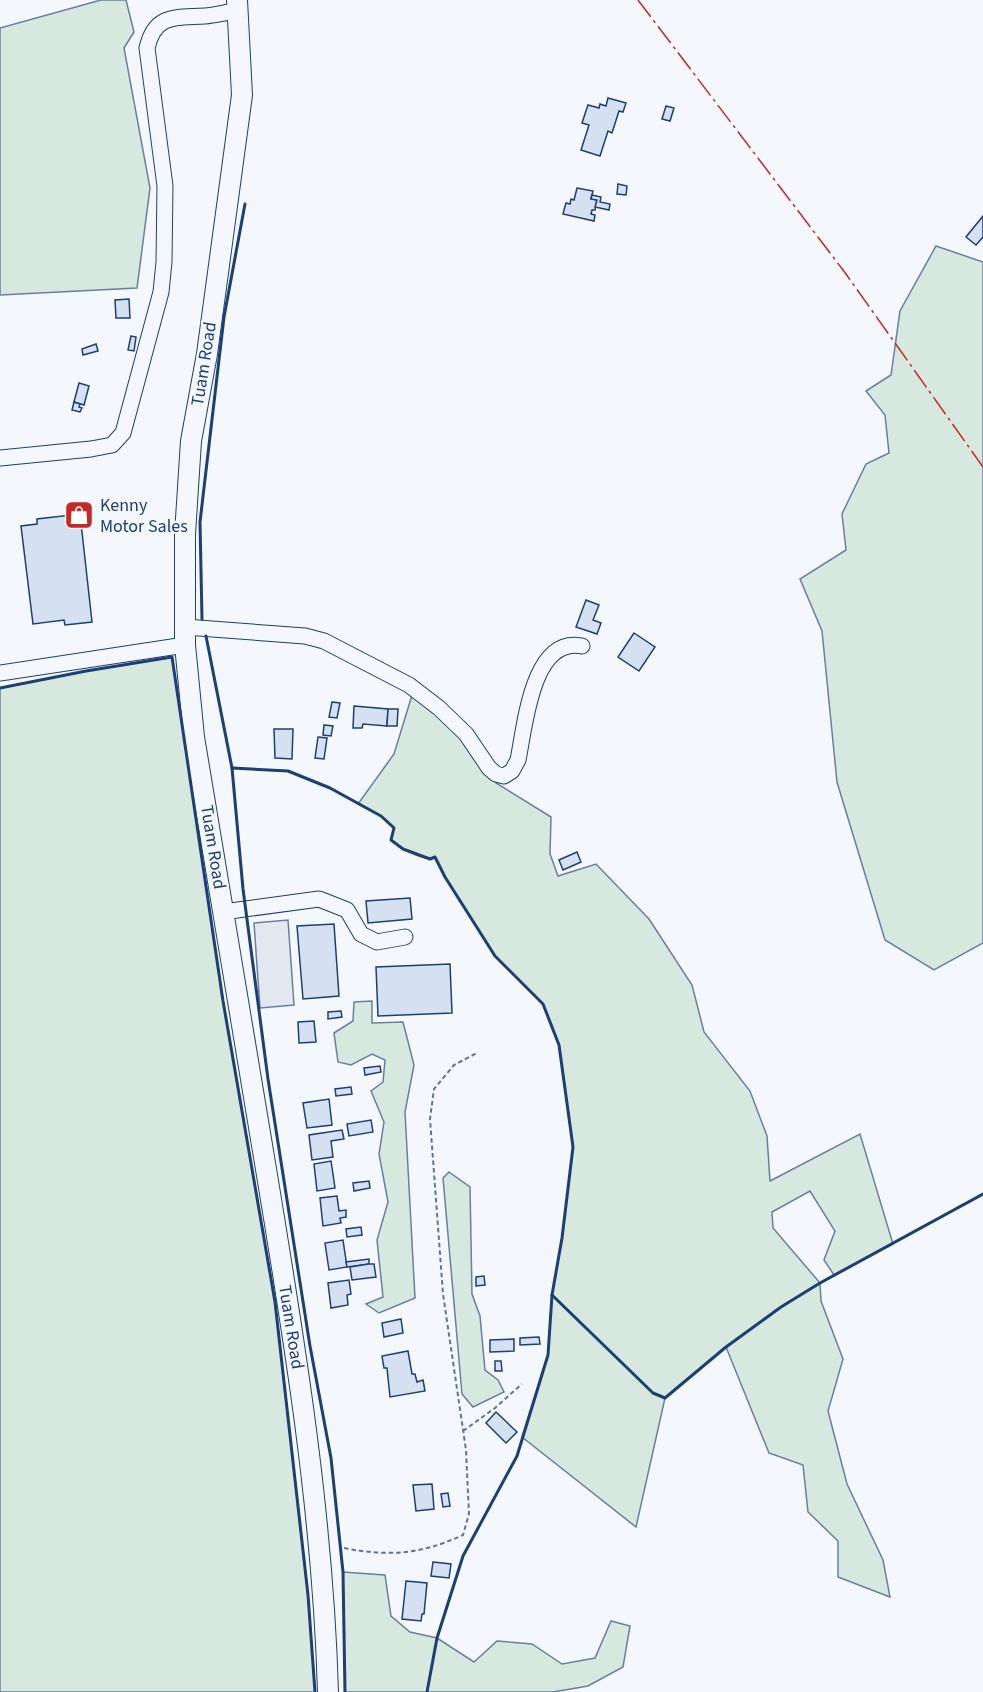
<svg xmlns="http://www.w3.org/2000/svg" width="983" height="1692" font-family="'Source Sans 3',sans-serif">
  <rect width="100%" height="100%" fill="#f4f7fb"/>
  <g fill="#d7e8df" stroke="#687fa3" stroke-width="1.5">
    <path d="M101,0H126L134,32L124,48L150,188L137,288L0,295V28Z"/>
    <path d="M936,246L983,262V943L934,970L885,940L837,782L822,631L800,579L846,550L842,514L866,464L889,453L885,415L866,391L891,375L900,311Z"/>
    <path d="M172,657L223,1001L275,1302L308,1595L315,1692H0V688L86,671Z"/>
    <path d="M413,692L470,747L496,783L551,817L550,854L558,876L596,864L649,919L692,985L704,1032L750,1091L767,1136L770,1181L860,1134L893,1244L834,1275L824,1260L835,1231L810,1191L772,1212L773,1228L820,1283L821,1301L843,1359L828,1411L847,1484L883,1560L890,1597L838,1577V1541L808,1512L803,1465L769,1453L726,1347L665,1398L636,1527L522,1437L548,1355L552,1295L562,1238L573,1147L559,1045L543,1004L495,956L445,877L435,857C422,862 402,848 391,840L394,827L381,816L358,804L394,754Z"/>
    <path d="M372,1001V1023L403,1022L414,1065L405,1112L415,1298L379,1313L366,1304L383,1297L377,1240L388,1202L379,1154L384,1122L371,1091L383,1082L385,1060L372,1054L351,1065L338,1062L334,1033L353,1021L354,1002Z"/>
    <path d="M449,1172L470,1187L472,1294L480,1316L485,1370L498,1380L504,1392L473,1407L462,1394L443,1178Z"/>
    <path d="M343,1572L385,1575L391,1616L410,1632L437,1638L474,1662L497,1641L532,1644L562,1664L595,1658L611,1621L630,1626L623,1667L588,1686L553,1692H345Z"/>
  </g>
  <path fill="#e3e8f0" stroke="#687fa3" stroke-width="1.5" d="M288,920L294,1005L260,1008L254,923Z"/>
  <g fill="#d5e0f0" stroke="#1d3f73" stroke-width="1.5">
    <path d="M608,98L626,103L623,112L619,111L612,133L608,131L600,156L581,150L589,125L582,123L588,105L599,108L600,104L606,106Z"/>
    <path d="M666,106L674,108L670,121L662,119Z"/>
    <path d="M618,184L627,186L626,195L617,194Z"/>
    <path d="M577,188L593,191L591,199L597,200L595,210H592L591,214L595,215L594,221L563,214L566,203L570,204L571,199L574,200Z"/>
    <path d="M592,195L601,197L600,202L610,204L609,210L595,207L597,200L591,199Z"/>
    <path d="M983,216V237L976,245L966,237Z"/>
    <path d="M129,299L130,318H116L115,300Z"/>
    <path d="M131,336L136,337L134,351L128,350Z"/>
    <path d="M96,344L98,351L83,355L82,349Z"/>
    <path d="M79,383L89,386L84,405L74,402Z"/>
    <path d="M74,402L80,404L79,407L82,408L80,412L72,410Z"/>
    <path d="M80,514L92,622L65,625L64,620L33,624L21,526L37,524V519Z"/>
    <path d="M586,600L599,605L593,620L601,623L597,634L576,627Z"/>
    <path d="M634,633L655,647L639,671L618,657Z"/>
    <path d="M332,702L340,703L337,718L329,717Z"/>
    <path d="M354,706L388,709L387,726L363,724L362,728H353Z"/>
    <path d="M388,709H398L397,726H387Z"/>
    <path d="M324,725L333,726L331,736L323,735Z"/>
    <path d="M274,729H293L292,759L275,758Z"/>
    <path d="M318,737L327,738L324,759L315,758Z"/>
    <path d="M577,852L581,862L563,870L559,860Z"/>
    <path d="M410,898L412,919L368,923L366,901Z"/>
    <path d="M334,924L339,996L303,999L297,926Z"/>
    <path d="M450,964L452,1013L378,1016L376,967Z"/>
    <path d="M341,1011L342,1017L328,1019V1012Z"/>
    <path d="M314,1021L316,1042L299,1043L298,1022Z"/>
    <path d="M380,1066L381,1072L365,1075L364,1068Z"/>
    <path d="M351,1087L352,1094L336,1096L335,1089Z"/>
    <path d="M329,1099L332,1125L307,1128L303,1103Z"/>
    <path d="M371,1120L373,1132L349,1136L347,1124Z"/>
    <path d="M342,1130L344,1139L331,1141L333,1157L312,1160L309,1135Z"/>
    <path d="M331,1161L335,1188L317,1191L314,1164Z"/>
    <path d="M369,1181L370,1188L354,1191L353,1183Z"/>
    <path d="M337,1196L339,1211L346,1210V1217L340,1218L341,1223L323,1226L320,1198Z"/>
    <path d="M361,1227L362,1235L347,1237L346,1229Z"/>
    <path d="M343,1240L347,1267L329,1270L325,1243Z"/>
    <path d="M369,1259V1264L347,1267L346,1262Z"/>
    <path d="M369,1264H374L376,1277L352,1280L350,1267Z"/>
    <path d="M484,1276L485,1285L476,1286V1277Z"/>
    <path d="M349,1280L351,1294L347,1295L348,1305L331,1308L328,1283Z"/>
    <path d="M401,1319L403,1333L384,1337L382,1323Z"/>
    <path d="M539,1337L540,1344L520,1345V1338Z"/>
    <path d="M514,1339V1351L490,1352V1340Z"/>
    <path d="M408,1351L412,1374H415L417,1382L423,1380L425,1391L390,1397L387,1368H384L382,1356Z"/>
    <path d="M495,1361H501L502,1371H495Z"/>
    <path d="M496,1412L517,1432L506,1443L486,1423Z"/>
    <path d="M432,1484L434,1509L416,1511L413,1485Z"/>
    <path d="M448,1493L450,1506L443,1507L441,1494Z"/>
    <path d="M433,1562L451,1564L449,1578L431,1576Z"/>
    <path d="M406,1581L427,1583L424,1614H422L421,1621L402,1619Z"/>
  </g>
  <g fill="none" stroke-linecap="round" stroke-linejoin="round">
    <g stroke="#1d3f73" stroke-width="17">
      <g id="minor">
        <path d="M0,458L91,449L112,445L123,433L161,292L164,262L165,186L147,48C155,13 176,18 205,16C216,15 227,12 237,11"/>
        <path d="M185,627L305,636L324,641L409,685L439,708L466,734L489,768L496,774L504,776L512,771L518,760C525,726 532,636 582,646"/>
        <path d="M0,673L185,645"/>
        <path d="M223,912L319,899L347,910L361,934L377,942L405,937"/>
      </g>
    </g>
    <g stroke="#1d3f73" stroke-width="22">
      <path id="major" d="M237,0L242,95L207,354L191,441L185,534V645L194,737C218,879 241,1021 265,1163C294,1338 323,1514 328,1692"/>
    </g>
    <g stroke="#5e769c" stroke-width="2" stroke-dasharray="4.5 3" stroke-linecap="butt">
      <path d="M463,1431L495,1408L522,1384"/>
      <path d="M344,1548C389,1557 422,1554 463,1535L469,1514L466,1450L443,1294L430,1119L434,1089L454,1065L477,1053"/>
    </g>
    <use href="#minor" stroke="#f4f7fb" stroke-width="15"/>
    <use href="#major" stroke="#f4f7fb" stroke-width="20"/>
    <g stroke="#1d3f73" stroke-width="3">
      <path d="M202,619L200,522L224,317L245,204"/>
      <path d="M206,636L232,768L243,889L268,1079L310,1346L331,1458L343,1572L345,1692"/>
      <path d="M0,688L86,671L172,657L223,1001L275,1302L308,1595L315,1692"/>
      <path d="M232,768L288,771L330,788L381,816L394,828L391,840L403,849L430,859L435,857L445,877L495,956L543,1004L559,1045L573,1147L562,1238L552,1295L548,1355L517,1456L463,1556L437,1638L427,1692"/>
      <path d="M552,1295L653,1393L665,1398L726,1347L781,1307L820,1283L983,1194"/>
    </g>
    <path stroke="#c62828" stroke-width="1.5" stroke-dasharray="21 4.5 3 4.5" stroke-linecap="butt" d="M638,0L846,274L983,467"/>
  </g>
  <defs>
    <g id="shop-square" transform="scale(1.5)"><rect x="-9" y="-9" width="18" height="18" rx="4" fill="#c62828" stroke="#f4f7fb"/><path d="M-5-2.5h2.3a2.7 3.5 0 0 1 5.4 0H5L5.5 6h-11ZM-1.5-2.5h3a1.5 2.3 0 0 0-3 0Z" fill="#fff"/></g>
  </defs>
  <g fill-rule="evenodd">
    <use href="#shop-square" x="79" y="515"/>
  </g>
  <g text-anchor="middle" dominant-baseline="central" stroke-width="4.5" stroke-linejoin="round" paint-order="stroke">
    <g font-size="18" fill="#1d3f73" stroke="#f4f7fb">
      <text transform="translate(204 364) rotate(-81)">Tuam Road</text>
      <text transform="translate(213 847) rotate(81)">Tuam Road</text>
      <text transform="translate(291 1327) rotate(81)">Tuam Road</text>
    </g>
    <g font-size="18" fill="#1d3f73" stroke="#f4f7fb" text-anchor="start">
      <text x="100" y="505">Kenny<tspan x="100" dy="21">Motor Sales</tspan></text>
    </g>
  </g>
</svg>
